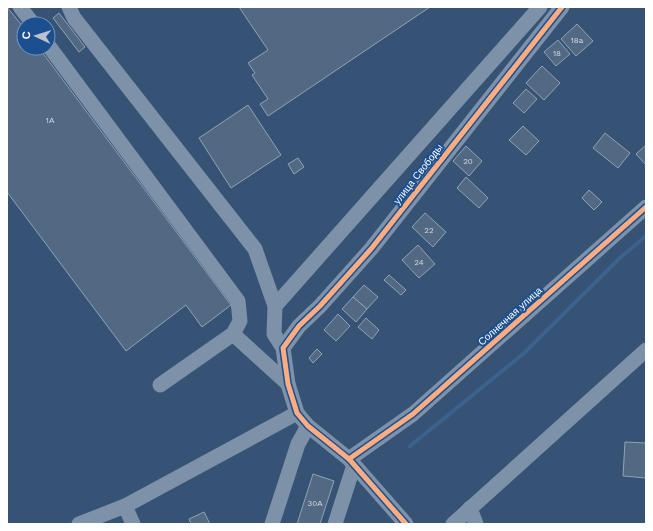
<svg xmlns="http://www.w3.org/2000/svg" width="653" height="531" font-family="'Work Sans',sans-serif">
  <rect width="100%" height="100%" fill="#365274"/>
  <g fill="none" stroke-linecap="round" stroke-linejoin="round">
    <path stroke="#3b618d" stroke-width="4" d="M410,446L523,354L621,257L646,236"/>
  </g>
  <g fill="#526984" stroke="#92a2b6">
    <path d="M7,7L24,28V48H39L231,305L202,327L186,305L126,351L7,192Z"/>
    <path d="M239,7H430L268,116L260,104L268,99L252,75L255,73L248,63L268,50Z"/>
    <path d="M59,13L85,47L79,52L53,18Z"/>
    <path d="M577,24L593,41L576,56L561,39Z"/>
    <path d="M558,40L570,54L556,66L544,52Z"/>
    <path d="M542,66L560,83L544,100L526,83Z"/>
    <path d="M526,89L537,99L524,113L513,103Z"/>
    <path d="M248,105L281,155L231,188L199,138Z"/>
    <path d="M523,126L539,141L526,155L509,140Z"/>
    <path d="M605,133L630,153L618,168L593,148Z"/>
    <path d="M646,145V165L636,154Z"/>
    <path d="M466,146L482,161L469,176L453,161Z"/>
    <path d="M298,158L304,167L294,174L288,164Z"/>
    <path d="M466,177L488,198L479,208L457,188Z"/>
    <path d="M589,190L602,202L594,210L582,198Z"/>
    <path d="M425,213L446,232L433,247L412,227Z"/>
    <path d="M418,245L435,264L419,278L402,260Z"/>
    <path d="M389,275L406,290L401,295L384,280Z"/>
    <path d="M364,285L378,297L367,309L353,297Z"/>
    <path d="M353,297L367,309L356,322L342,309Z"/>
    <path d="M338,314L350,326L336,341L324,330Z"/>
    <path d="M366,318L379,330L372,339L358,327Z"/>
    <path d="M317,349L322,354L313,363L309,358Z"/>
    <path d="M625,442L646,443V478L623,476Z"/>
    <path d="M313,474L334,481L320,524H297Z"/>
    <path d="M204,512L210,524H191L189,519Z"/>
  </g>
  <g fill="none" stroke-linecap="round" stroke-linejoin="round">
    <g stroke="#7d92a8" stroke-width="15">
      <path d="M20,7L33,24"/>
      <path d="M69,7L74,18L255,249L275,306L274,334L283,348L288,384L297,413L308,426L349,459L406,524"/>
      <path d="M48,45L238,301L240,321L233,334L160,385"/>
      <path d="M275,306L540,7"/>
      <path d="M233,334L288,384"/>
      <path d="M283,348L299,326L320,306L371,249L562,7"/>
      <path d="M349,459L413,414L646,207"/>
      <path d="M125,506L133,524"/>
      <path d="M470,508L476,524"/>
      <path d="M79,524L125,506L297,413"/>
      <path d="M272,524L298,444L308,426"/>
      <path d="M335,524L354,465"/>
      <path d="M453,524L646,350"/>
    </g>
    <g stroke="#1b4f8f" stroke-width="8">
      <g id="cycleway">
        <path d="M349,459L413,414L646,207"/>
        <path d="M406,524L349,459L308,426L297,413L288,384L283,348L299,326L320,306L371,249L562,7"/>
      </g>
    </g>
    <use href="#cycleway" stroke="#ffac80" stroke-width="5"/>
  </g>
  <g text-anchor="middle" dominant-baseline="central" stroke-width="4" stroke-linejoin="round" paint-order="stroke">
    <g font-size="8" fill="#d4dae0">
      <text x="577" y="40">18a</text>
      <text x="557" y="53">18</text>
      <text x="50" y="120">1А</text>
      <text x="468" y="161">20</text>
      <text x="429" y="230">22</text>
      <text x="419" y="262">24</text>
      <text x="315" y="503">30А</text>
    </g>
    <g font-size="10" fill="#fff" stroke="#1b4f8f">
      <text transform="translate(418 174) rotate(-52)">улица Свободы</text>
      <text transform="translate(510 316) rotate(-42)">Солнечная улица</text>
    </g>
  </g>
  <rect width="653" height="531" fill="none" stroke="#ffffff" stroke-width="16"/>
  <g transform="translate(36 36) rotate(274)"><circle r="19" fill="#1b4f8f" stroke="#7695bc"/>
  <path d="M0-3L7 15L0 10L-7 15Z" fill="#b9c2ce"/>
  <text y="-6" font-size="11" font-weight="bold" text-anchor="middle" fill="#ffffff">С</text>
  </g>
</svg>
